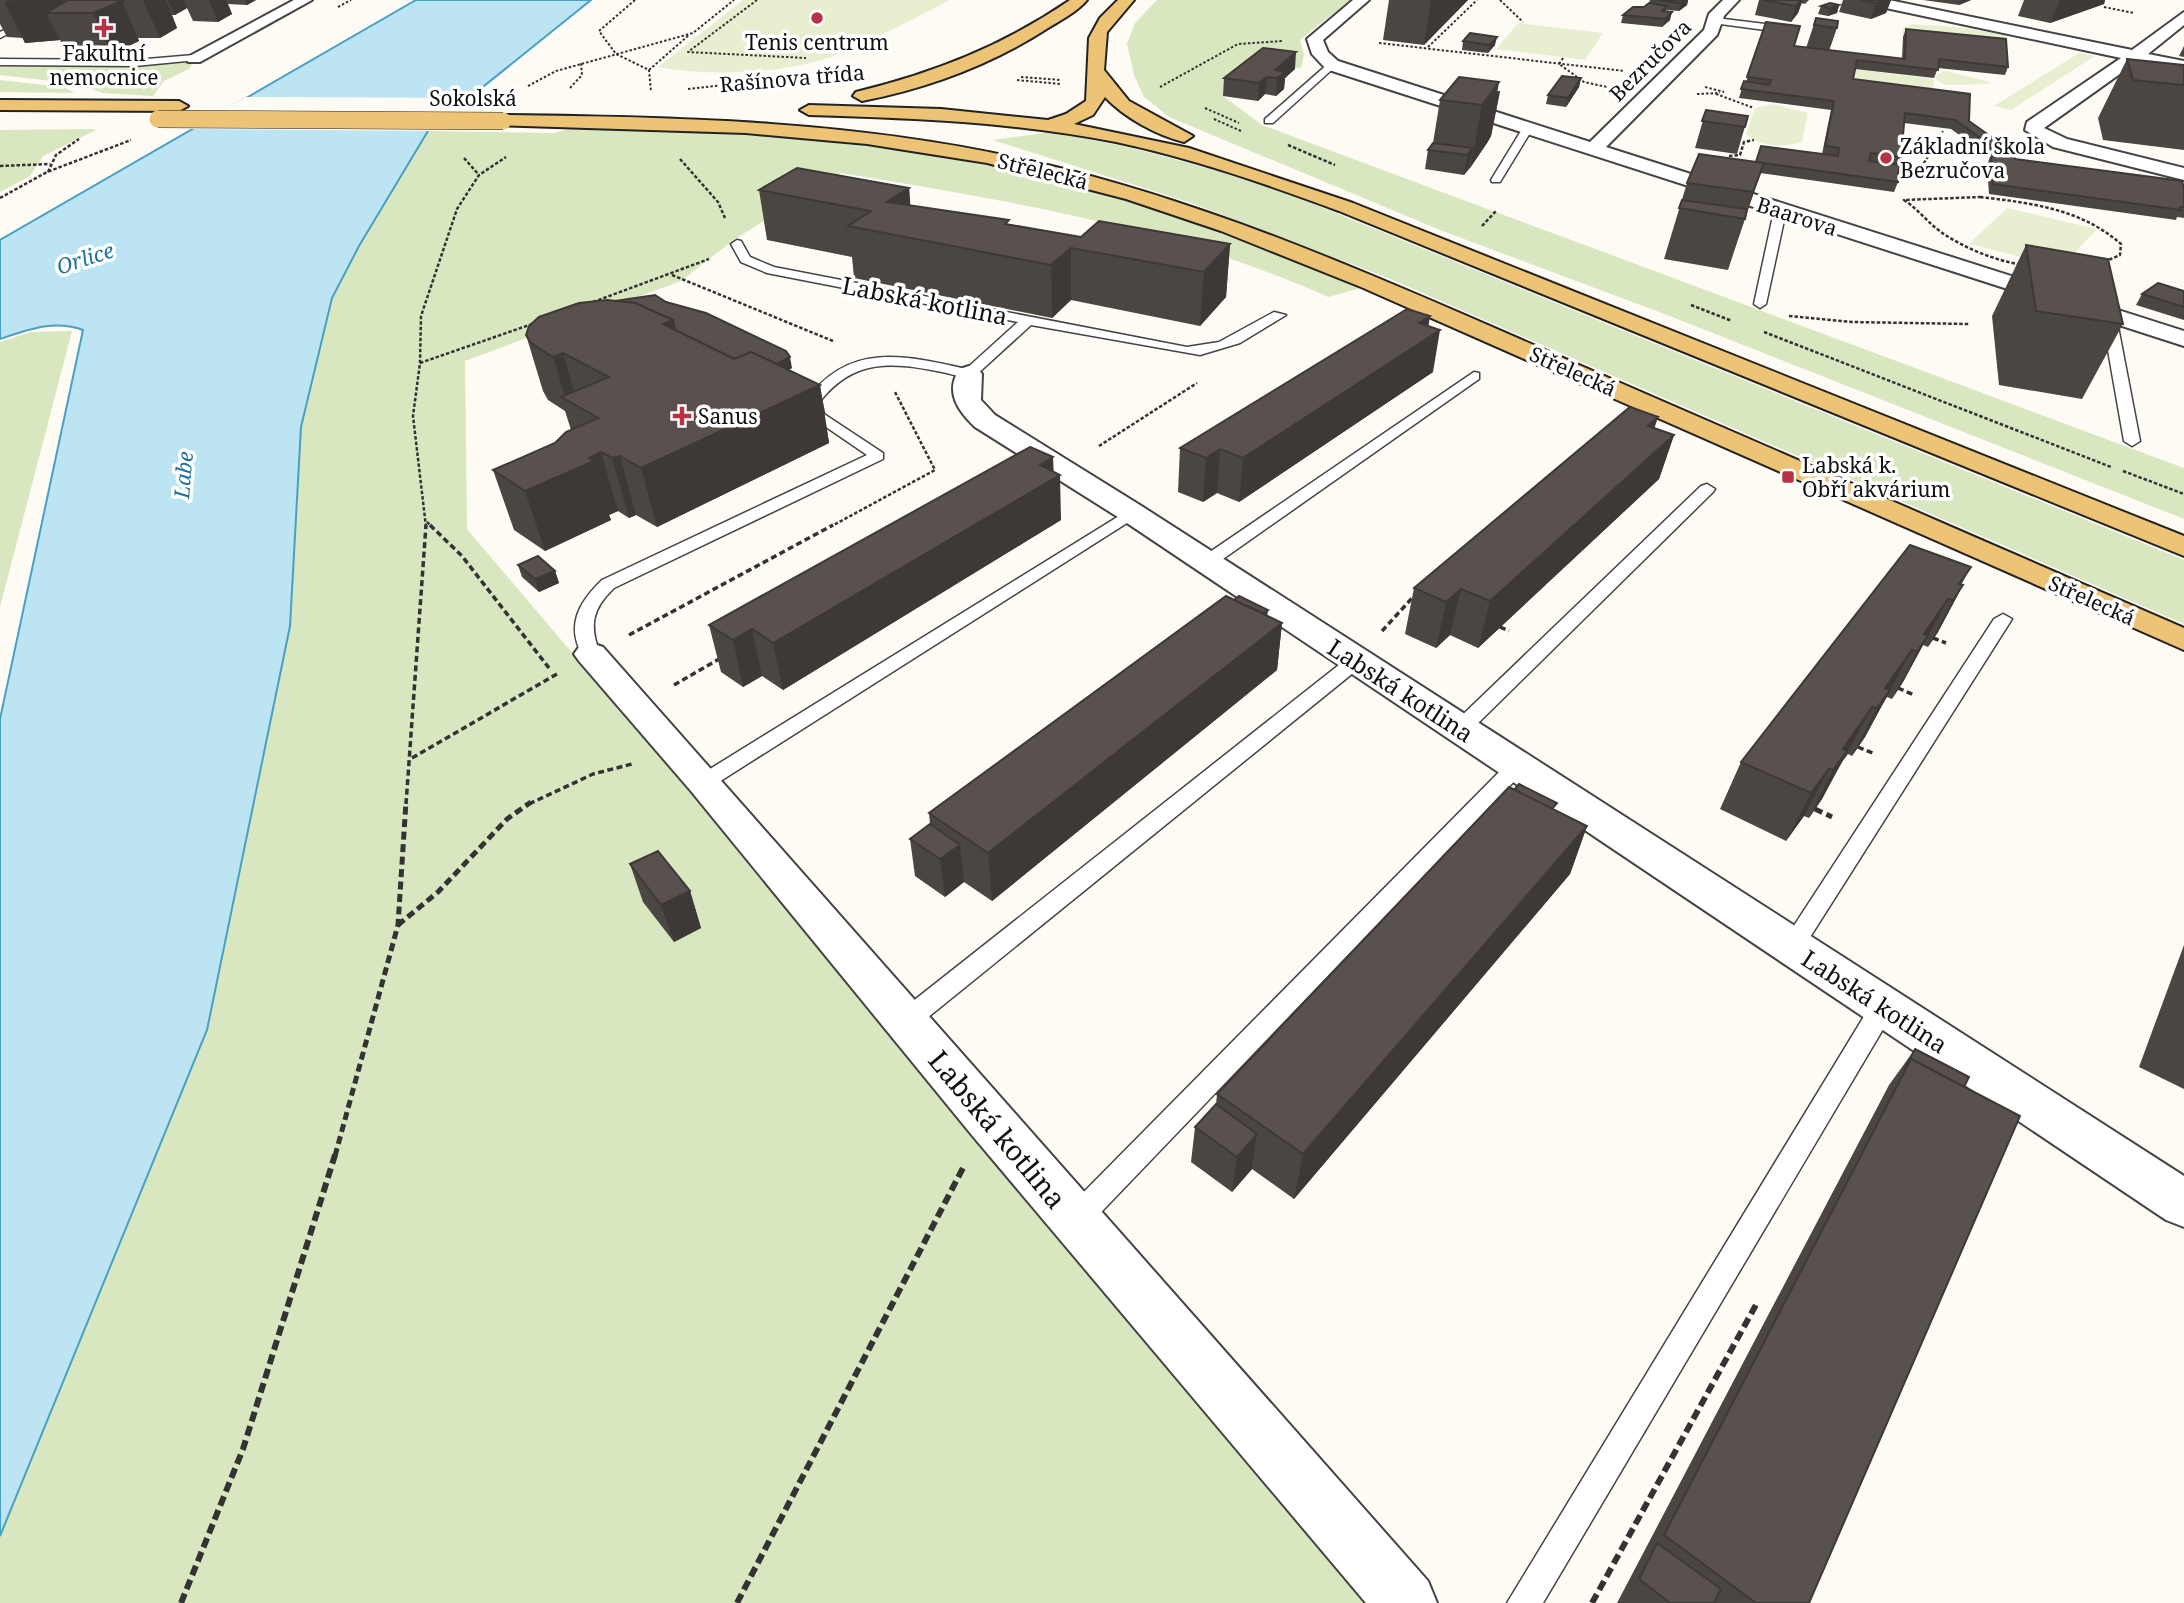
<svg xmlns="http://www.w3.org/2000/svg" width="2184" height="1603" font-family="'Noto Serif',serif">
  <rect width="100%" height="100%" fill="#fefbf5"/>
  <g fill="#d8e7c0">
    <path d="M1157,0H1350L1300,40L1304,55L1301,68L1261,65L1223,96L1262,125L2184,468V519L1667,315L1440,230L1169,117L1144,97L1134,75L1127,44L1135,23Z"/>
    <path d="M189,63L192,65L189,69L164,81L153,96L103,93L77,84L0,75V65Z"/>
    <path d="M0,80L63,87L75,93L0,92Z"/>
    <path d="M579,126C716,131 854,139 989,166C1116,191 1241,238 1361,288L1328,297C1174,228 1006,200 841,173L735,239L681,281L465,361L467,529L1379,1603H0V1536L207,1030L290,626L301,427L332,298L359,246L428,131L554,133Z"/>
    <path d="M0,130L94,129L96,130L43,156L30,176L0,192Z"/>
    <path d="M1051,132C1138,146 1221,171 1304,200L2184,560V624L1388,278L1194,204L993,140Z"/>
    <path d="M72,331L0,607V342L31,332Z"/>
  </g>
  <g fill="#e8efd1">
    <path d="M743,0H950C913,19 877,39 839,54C788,74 711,77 658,67Z"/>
    <path d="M1518,23L1603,33L1585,60L1496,49Z"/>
    <path d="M1912,24L1966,28L2005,35L2007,48L1902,37L1903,28Z"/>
    <path d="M2079,53L2095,56L2011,110L1994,106Z"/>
    <path d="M1855,69L1934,79L1933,98L1851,88Z"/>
    <path d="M1946,71L1990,82L1991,84L1946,85L1936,80L1937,74Z"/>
    <path d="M1773,104L1808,113L1802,142C1785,148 1760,147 1746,134L1755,108Z"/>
    <path d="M2007,208L2097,229L2061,267L1969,244Z"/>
  </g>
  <path fill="#bde4f2" stroke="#4aa0c3" stroke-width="2" d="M416,0H591L428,131L359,246L332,298L301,427L290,626L207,1030L0,1536V719L83,330C55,319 27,330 0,339V240Z"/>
  <path fill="#fefbf5" d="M246,97L472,98L433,131L189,129Z"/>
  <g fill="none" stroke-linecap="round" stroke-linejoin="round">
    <g stroke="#444" stroke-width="3">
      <g id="lane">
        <path d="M0,15H35L39,18L0,38V32L23,21H0Z"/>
        <path d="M1716,18L1765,24L1769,27L1765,30L1713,23Z"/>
        <path d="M194,55L197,60L135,66L0,65V59L135,60Z"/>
        <path d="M1329,63L1337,65L1273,123H1265V119Z"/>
        <path d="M1524,126L1533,128L1500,182H1492L1491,180Z"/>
        <path d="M1780,208L1786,211L1766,304L1760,308L1754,304L1774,211Z"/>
        <path d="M737,240L741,241L750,257L774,267L1187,347L1219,342L1274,312L1286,315L1240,343L1200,355L1031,325L974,377C964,379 952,374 942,372C893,362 855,358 821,400L824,414L883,453V459L614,588C592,609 589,625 600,654L591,660L584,658C565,627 578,603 602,580L867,455L810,416L807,400C848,342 905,355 966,369L1018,322L767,273L741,262L731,244Z"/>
        <path d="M2109,312L2116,316L2140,441L2132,446L2124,441L2102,316Z"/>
        <path d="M1474,372L1479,373V379L1213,566H1201L1198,562L1201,558Z"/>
        <path d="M1707,484L1715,489L1713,492L1467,734H1453L1450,729L1453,724L1701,486Z"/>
        <path d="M1132,508L1138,510V516L711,787H697L694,782L697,777Z"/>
        <path d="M2003,614L2012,619L1800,953L1792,956L1784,953L1780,947L1784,941L1994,619Z"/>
        <path d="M1356,655L1363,657L1365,661L1363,665L916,1027L907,1030L898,1027L895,1020L898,1013L1349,657Z"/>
        <path d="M1517,759L1524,761L1527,766L1524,771L1085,1229L1075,1233L1065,1229L1061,1220L1065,1211L1510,761Z"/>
        <path d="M1883,997L1892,1000L1895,1007L1892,1014L1543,1603H1507L1874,1000Z"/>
      </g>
    </g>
    <g stroke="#444" stroke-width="4">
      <g id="street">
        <path d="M294,0H312L200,62H188L186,58Z"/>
        <path d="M1353,0H1369L1323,40L1328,52L1338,61L1590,142L1704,30L1709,14L1723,0H1739L1724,16L1717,35L1606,147L2184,331V346L1326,69L1312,54L1307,39Z"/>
        <path d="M1860,0H1889L2132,50L2184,12V25L2148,54L2184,61V71L2138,61L2044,128L2067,139L2184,168V180L2053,147L2025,130L2027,122L2121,58L1867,4Z"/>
        <path d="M969,366L978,369L982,374L981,400L995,415L1143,507L2184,1176V1227L2166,1220L1121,519L975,427C958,411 944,391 960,369Z"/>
        <path d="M591,643L603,647L1428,1581L1437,1603H1366L971,1134L691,791L579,661L574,654L579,647Z"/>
      </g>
    </g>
    <g stroke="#222" stroke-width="4">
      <g id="primary">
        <path d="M1070,0H1087C1077,12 1061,20 1048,28C991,65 928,88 862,101L853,96L856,92C934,73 1003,46 1070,0Z"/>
        <path d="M1118,0H1134L1107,32L1104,70L1129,101L1193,136L1184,142C1156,135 1125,118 1105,97L1093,115L1074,124L1189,148L1353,203L2184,536V556L1339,211C1266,184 1192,158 1116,142C1015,122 912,118 809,115L800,110L809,105L941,109L1048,120L1066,114L1086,101L1089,38L1100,18Z"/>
        <path d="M0,100L179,101L188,106L179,111L0,110Z"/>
        <path d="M503,115C681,117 861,121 1035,162C1221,205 1396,285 1570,361C1775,450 1979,539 2184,628V650L1361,287L1221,231L1126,199L987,163L867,144L746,133L496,125L494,121Z"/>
      </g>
    </g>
    <g stroke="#333" stroke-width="2" stroke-dasharray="2.5 2" stroke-linecap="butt">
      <path d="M635,0L599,31L616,54L649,70L651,92"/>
      <path d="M757,0L688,52L806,58"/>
      <path d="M1500,0L1523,22"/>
      <path d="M338,7L351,0"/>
      <path d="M2104,7L2134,13"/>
      <path d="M1379,43L1624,71"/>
      <path d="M1428,47L1477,0"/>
      <path d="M1563,58L1559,64L1584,82L1607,87"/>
      <path d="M649,70L689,35"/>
      <path d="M816,75L836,73"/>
      <path d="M1021,77L1061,80"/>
      <path d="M1017,80L1061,84"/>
      <path d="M528,86L556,71L693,33L734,0"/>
      <path d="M1160,87L1238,44L1283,41"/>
      <path d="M1705,87L1724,92"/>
      <path d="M570,88L582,75L581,63"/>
      <path d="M688,89L804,76"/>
      <path d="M1697,94L1720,93"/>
      <path d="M1716,94L1754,108"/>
      <path d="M1205,108L1239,123"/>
      <path d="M1214,119L1241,131"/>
      <path d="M1940,136L1943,131"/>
    </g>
    <g stroke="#333" stroke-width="2.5" stroke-dasharray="3.5 2" stroke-linecap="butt">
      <path d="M1288,145L1335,165"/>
      <path d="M1729,156L1740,155L1744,142L1754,140"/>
      <path d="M464,158L479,175"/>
      <path d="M680,159L718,202L725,218"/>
      <path d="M0,166L50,164"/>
      <path d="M48,172L56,155L79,139"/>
      <path d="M1918,173L1941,135"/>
      <path d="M1980,197C2032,203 2081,209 2121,244L2120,255C2065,281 1990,266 1941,232C1927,222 1918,209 1904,200Z"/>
      <path d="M0,198L47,172L131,140"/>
      <path d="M1482,226L1497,210"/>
      <path d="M672,275L833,341"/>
      <path d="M593,302L709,259"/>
      <path d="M1691,305L1732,321"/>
      <path d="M1789,316L1852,322L1970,324"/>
      <path d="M1764,332L2111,467"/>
      <path d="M420,363L535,323"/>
      <path d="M1099,446L1197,383"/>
      <path d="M2123,471L2184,494"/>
      <path d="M427,522L432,527"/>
      <path d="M426,527L413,416L420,363L421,316L457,209L479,175L506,157"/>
      <path d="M830,527L935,470L895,392"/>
    </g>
    <g stroke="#333" stroke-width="3.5" stroke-dasharray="6 3.5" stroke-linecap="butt">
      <path d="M430,525L462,556L549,668"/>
      <path d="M1500,627L1509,631"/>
      <path d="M1382,631L1414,596"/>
      <path d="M629,635L833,525"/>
      <path d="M1933,638L1946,643"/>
      <path d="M674,685L721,658"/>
      <path d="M1898,688L1914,695"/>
      <path d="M1858,747L1875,754"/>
      <path d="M412,758L557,674"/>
      <path d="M406,804L426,525"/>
      <path d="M529,804L593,774L632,764"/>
    </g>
    <g stroke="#333" stroke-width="5" stroke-dasharray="8 4.5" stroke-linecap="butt">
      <path d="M1815,809L1832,817"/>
      <path d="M398,925L438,892L507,819L531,802"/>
      <path d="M335,1156L398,925L406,802"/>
    </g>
    <g stroke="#333" stroke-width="6" stroke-dasharray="10 5" stroke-linecap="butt">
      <path d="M181,1603L243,1449L335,1155"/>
      <path d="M737,1603L964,1166"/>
      <path d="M1592,1603L1757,1303"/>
    </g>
    <use href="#lane" fill="#fff" fill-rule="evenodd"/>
    <use href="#street" fill="#fff" fill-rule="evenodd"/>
    <use href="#primary" fill="#edc376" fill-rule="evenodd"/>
    <g stroke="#222" stroke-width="18" stroke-linecap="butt">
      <path id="primary-bridge" d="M158,119L503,121"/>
    </g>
    <use href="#primary-bridge" stroke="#edc376" stroke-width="17"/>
  </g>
  <g fill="#4c4643">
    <path d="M0,0H256L247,5L228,4L232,14L218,22L193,21L187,8L175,15H172L177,28L160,38H138L139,41L112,54L66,53L60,40L25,43L23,38L7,37L0,24Z"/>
    <path d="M1389,0H1468L1424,45L1383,40Z"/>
    <path d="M1650,0H1688L1687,5L1679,11L1666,10V11L1670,20L1662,27L1621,23L1623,15L1644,7L1649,3Z"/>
    <path d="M1759,0H1809L1805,4L1801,3L1798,13L1791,22L1755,15Z"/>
    <path d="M1843,0H1891L1886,13L1871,19L1839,12Z"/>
    <path d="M1923,0H1971L1959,5Z"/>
    <path d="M2024,0H2105L2104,4L2050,23L2018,16Z"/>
    <path d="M1839,5L1837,13L1828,16L1818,14L1821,6Z"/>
    <path d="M1816,18L1837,28L1829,51L1902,59L1903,37L1906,29L2008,67L2005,75L1938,68L1934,78L1855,69L1853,79L1969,121L2015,159L2184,188V218L2177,217L2176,220L1989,194L1987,165L1990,157L1951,129L1904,123L1901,157L1898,164V182L1894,192L1760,173L1728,270L1664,259L1687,183L1756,162L1822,154L1831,110L1739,98L1744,81L1746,82L1766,22L1794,46L1806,48Z"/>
    <path d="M1463,41L1495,45L1488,53L1462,50Z"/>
    <path d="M2184,46V57L2179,56Z"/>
    <path d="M2127,59L2184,65V150L2103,140L2098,118Z"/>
    <path d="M1295,69L1285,78L1284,89L1276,96L1265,94L1258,101L1223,96L1224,78Z"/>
    <path d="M1581,78L1579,87L1566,107L1546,104L1548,95Z"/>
    <path d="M1498,91H1500L1491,136L1487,143L1470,168L1464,175L1425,169L1428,150L1433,143L1440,100Z"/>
    <path d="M1706,110L1748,116L1737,154L1695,148Z"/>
    <path d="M909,188L910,206L1081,237L1230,244L1226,297L1200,326L1071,300L1052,318L854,278L852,257L767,240L759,190Z"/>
    <path d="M2026,245L2123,324L2082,399L1999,385L1992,316Z"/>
    <path d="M2184,291V320L2136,305L2142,294Z"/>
    <path d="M615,301L666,302L792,368L789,370L820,385L829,443L657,527L636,515L629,518L618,511L609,515L611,520L545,551L514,530L493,470L555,443L571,430L565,411L548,400L543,391L526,335Z"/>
    <path d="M1430,316L1428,326L1433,372L1239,502L1217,493L1203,502L1178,492L1180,448Z"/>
    <path d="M1655,428L1674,435L1659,479L1478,648L1450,635L1436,648L1405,634L1414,588Z"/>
    <path d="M1054,472L1061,520L783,690L762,676L743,687L721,672L709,625Z"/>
    <path d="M518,565L555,571L559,583L539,592L522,577Z"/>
    <path d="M1971,567L1961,585H1963L1938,632L1928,647L1923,645L1903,682L1892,699L1887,697L1881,707L1865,737L1852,756L1848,754L1839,766L1822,799L1809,818L1804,816L1786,841L1720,809L1741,762Z"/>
    <path d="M1234,600L1282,623L1277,670L992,901L964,882L945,897L915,876L910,839L930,824L929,813Z"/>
    <path d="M1554,810L1587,826L1570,874L1294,1199L1252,1169L1232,1192L1191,1162L1195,1127L1216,1104L1217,1094Z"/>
    <path d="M630,864L690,891L701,928L674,942L643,902Z"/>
    <path d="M2184,945V1089L2139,1067Z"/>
    <path d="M1915,1049L1964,1087L1809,1603H1617L1878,1106L1889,1085Z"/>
  </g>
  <g fill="#3e3937">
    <path d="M47,0L122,1L139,41L112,54L93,13H46L60,40L25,43L5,3Z"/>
    <path d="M143,0H166L177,28L160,38Z"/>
    <path d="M168,0H184L187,8L175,15Z"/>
    <path d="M209,0H226L232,14L218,22Z"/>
    <path d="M245,0H256L247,5Z"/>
    <path d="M1431,0H1468L1424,45Z"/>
    <path d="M1685,0H1688L1687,5L1679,11L1681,3Z"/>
    <path d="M1801,0H1803L1798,13L1791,22L1796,6Z"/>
    <path d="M1885,0H1891L1886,13L1871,19L1876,3Z"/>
    <path d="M1961,0H1971L1959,5Z"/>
    <path d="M2060,0H2105L2104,4L2050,23Z"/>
    <path d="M1839,5L1837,13L1828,16L1830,8Z"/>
    <path d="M1672,12L1670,20L1662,27L1665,19Z"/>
    <path d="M1497,37L1495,45L1488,53L1490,45Z"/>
    <path d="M1296,52L1295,69L1285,78L1284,89L1276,96L1277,78L1275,70Z"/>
    <path d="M1267,77L1265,94L1258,101L1259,83Z"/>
    <path d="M1581,78L1579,87L1566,107L1568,98Z"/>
    <path d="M1499,82L1497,94L1500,91L1491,136L1487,143L1470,168L1482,105Z"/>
    <path d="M1473,148L1469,167L1464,175L1467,155Z"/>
    <path d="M1764,163L1737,242L1753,192Z"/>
    <path d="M909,188L913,238L887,202Z"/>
    <path d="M1230,244L1226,297L1200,326L1204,272Z"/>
    <path d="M1071,248V300L1052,318L1051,265Z"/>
    <path d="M1430,316L1426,340L1440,330L1433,372L1239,502L1243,458L1419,323Z"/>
    <path d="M673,320L685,376L663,324Z"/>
    <path d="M563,353L578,406L566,400L553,357Z"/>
    <path d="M790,357L792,368L753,389L751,378Z"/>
    <path d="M820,385L829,443L657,527L641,468Z"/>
    <path d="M1658,417L1644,461L1648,426Z"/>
    <path d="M1674,435L1659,479L1478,648L1490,601Z"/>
    <path d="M1220,449L1217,493L1203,502L1206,458Z"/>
    <path d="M601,452L618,511L609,515L611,520L545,551L525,491Z"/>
    <path d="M620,456L636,515L629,518L612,458Z"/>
    <path d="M1053,457L1054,479L1060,475L1061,520L783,690L773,643Z"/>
    <path d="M555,571L559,583L539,592L535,579Z"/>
    <path d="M1963,585L1938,632L1928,647L1953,600Z"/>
    <path d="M1461,589L1450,635L1436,648L1446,602Z"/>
    <path d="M1948,599L1903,682L1892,699L1917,652L1924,634Z"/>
    <path d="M1268,610L1265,636L1282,623L1277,670L992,901L988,853L1254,620Z"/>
    <path d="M752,629L762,676L743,687L733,640Z"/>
    <path d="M1912,650L1865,737L1852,756L1877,708L1885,688Z"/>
    <path d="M1872,707L1822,799L1809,818L1833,770L1843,749Z"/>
    <path d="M1829,769L1804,816L1786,841L1811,793Z"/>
    <path d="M1587,826L1570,874L1294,1199L1303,1154Z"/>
    <path d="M960,845L964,882L945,897L940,859Z"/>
    <path d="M690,891L701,928L674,942L661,905Z"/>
    <path d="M1257,1134L1252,1169L1232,1192L1237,1157Z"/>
  </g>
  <g fill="#58514e" stroke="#3e3937" stroke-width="2">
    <path d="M11,0H47L5,3Z"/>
    <path d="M68,0H114L122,1L93,13H46Z"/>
    <path d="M1657,0H1685L1681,3Z"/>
    <path d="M1763,0H1801L1796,6Z"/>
    <path d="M1861,0H1885L1876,3Z"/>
    <path d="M1649,3L1667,6L1662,11L1672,12L1665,19L1623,15L1633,7H1644Z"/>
    <path d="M1830,3L1839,5L1830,8L1821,6Z"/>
    <path d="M1816,18L1838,21L1837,28L1814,25Z"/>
    <path d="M1766,22L1800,26L1794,46L1905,59L1906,29L2006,39L2008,67L1939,59L1938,70L1857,60L1853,79L1970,94L1969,121L2014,153L2015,159L2182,181L2184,188V207H2180L2181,210L1993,184L1991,156L1999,157V151L1955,120L1905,113L1901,157L1871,153L1869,161L1899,165L1898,182L1756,162L1761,146L1838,156L1839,148L1825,146L1834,101L1741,89L1744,81L1769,85L1771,80L1747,77Z"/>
    <path d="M1470,33L1497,37L1490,45L1463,41Z"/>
    <path d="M1263,48L1296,52L1275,70L1285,72L1277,78L1267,77L1259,83L1224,78Z"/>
    <path d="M2127,59L2184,65V85L2133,80Z"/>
    <path d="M1562,76L1581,78L1568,98L1548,95Z"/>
    <path d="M1459,77L1499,82L1482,105L1440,100Z"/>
    <path d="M1706,110L1748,116L1745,127L1702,121Z"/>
    <path d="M1433,143L1473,148L1467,155L1428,150Z"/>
    <path d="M1699,154L1764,163L1753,192L1687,183Z"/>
    <path d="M797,168L909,188L887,202L1009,220L1005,224L1081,237L1099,221L1230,244L1204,272L1071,248L1051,265L848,226L871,211L759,190Z"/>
    <path d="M1682,200L1747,209L1745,219L1679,208Z"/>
    <path d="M2026,245L2108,259L2123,324L2036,311Z"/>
    <path d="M2158,283L2184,291V307L2142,294Z"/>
    <path d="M655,295L666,302L706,313L786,351L790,357L777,364L751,352L734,359L675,330L673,320L635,303L615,301Z"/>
    <path d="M607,300L635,303L673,320L663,324L734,359L751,352L820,385L641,468L620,456L612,458L601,452L589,458L594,461L525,491L493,470L555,443L566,432L598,418L561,397L609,377L563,353L553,357L531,343L526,335L529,326L539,317L579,303Z"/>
    <path d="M1407,309L1430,316L1419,323L1440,330L1243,458L1220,449L1206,458L1180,448Z"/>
    <path d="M1630,407L1658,417L1648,426L1674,435L1490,601L1461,589L1446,602L1414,588Z"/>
    <path d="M1030,447L1053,457L1040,465L1060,475L773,643L752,629L733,640L709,625Z"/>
    <path d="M1910,545L1971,567L1959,584L1963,585L1953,600L1948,599L1924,634L1928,635L1917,652L1912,650L1885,688L1890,690L1877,708L1872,707L1843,749L1847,751L1833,770L1829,769L1811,793L1741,762Z"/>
    <path d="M538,556L555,571L535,579L518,565Z"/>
    <path d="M1226,596L1282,623L988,853L929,813Z"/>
    <path d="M1239,596L1268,610L1263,613L1234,600Z"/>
    <path d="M1519,784L1557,803L1552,809L1514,790Z"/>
    <path d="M1509,787L1587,826L1303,1154L1217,1094Z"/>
    <path d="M930,824L960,845L940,859L910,839Z"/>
    <path d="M658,851L690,891L661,905L630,864Z"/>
    <path d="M1915,1049L1969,1077L1964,1087L1911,1059L1904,1070Z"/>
    <path d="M1911,1059L2020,1116L1809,1603H1756L1664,1535Z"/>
    <path d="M1216,1104L1257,1134L1237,1157L1195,1127Z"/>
    <path d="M1657,1543L1721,1589L1714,1603H1670L1639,1579Z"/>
  </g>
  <g fill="#b73247" stroke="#fff" stroke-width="2.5">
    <circle cx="817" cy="18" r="7"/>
    <path d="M100.5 17.5h7v7h7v7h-7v7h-7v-7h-7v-7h7z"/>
    <circle cx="1886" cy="158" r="7"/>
    <path d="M678.5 405.5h7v7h7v7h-7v7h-7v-7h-7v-7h7z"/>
    <rect x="1781" y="470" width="14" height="14" rx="3.5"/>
  </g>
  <g text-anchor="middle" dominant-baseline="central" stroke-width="7" stroke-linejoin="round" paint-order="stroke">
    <g font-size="21" fill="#111" stroke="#fff" text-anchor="start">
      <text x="817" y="42" text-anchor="middle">Tenis centrum</text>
      <text x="104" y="53" text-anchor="middle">Fakultní<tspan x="104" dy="24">nemocnice</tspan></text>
      <text x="1900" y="146">Základní škola<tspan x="1900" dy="24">Bezručova</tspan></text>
      <text x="698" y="416">Sanus</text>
      <text x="1802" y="465">Labská k.<tspan x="1802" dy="24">Obří akvárium</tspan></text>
    </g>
    <g font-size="21" fill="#111" stroke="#fff">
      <text transform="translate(1650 60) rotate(-45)">Bezručova</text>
      <text transform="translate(792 78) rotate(-5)">Rašínova třída</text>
      <text x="473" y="98">Sokolská</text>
      <text transform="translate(1043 171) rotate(14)">Střelecká</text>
      <text transform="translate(1797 216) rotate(18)">Baarova</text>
      <text transform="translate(1573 371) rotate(24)">Střelecká</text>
      <text transform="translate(2092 600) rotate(24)">Střelecká</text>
    </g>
    <g font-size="21" font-style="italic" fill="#22729a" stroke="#fff">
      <text transform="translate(85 258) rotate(-18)">Orlice</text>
      <text transform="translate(183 475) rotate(-85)">Labe</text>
    </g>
    <g font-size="24" fill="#111" stroke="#fff">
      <text transform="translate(925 300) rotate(11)">Labská kotlina</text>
      <text transform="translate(1401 690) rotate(33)">Labská kotlina</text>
      <text transform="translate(1875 1001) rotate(33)">Labská kotlina</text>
    </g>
    <g font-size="28" fill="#111" stroke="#fff">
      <text transform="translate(998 1129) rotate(50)">Labská kotlina</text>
    </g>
  </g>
</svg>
